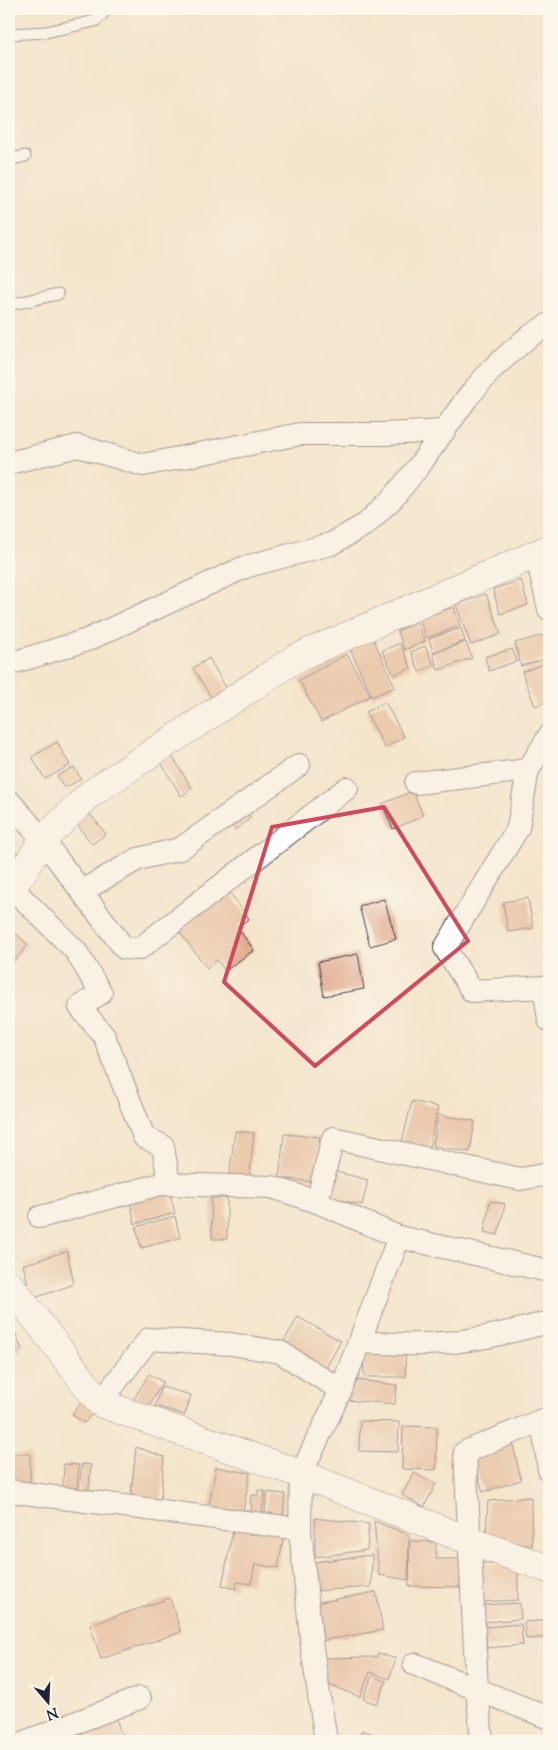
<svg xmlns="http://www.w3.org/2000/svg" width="558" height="1750" font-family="'Sorts Mill Goudy',serif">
  <rect width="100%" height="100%" fill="#fbf7ec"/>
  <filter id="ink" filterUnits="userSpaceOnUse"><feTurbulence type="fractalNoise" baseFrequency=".02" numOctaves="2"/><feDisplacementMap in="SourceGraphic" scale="10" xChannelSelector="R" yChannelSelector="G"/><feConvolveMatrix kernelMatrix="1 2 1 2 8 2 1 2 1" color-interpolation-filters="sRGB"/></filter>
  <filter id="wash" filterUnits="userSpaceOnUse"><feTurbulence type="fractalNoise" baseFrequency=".0096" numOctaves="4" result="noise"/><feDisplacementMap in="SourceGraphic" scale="20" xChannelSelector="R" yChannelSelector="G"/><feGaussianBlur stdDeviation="1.12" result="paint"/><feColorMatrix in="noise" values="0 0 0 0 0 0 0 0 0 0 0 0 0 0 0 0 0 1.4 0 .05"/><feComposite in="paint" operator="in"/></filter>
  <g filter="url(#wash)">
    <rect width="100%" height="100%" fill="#f4e5cc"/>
    <g id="blocks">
      <g fill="#e0a98b">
        <path d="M521,580L528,605L500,614L493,589Z"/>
        <path d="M486,594L501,634L471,645L456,605Z"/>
        <path d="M454,607L460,626L426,638L419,619Z"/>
        <path d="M416,622L425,641L405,650L397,631Z"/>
        <path d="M461,628L465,641L433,652L429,639Z"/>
        <path d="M544,635L549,658L521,666L515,643Z"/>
        <path d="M373,638L395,687L372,697L350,649Z"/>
        <path d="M466,642L472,658L438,670L433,654Z"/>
        <path d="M400,643L411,668L394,675L382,651Z"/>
        <path d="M425,646L434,665L419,672L411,652Z"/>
        <path d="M512,649L517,661L489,671L485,657Z"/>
        <path d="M347,654L370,696L321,722L299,680Z"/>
        <path d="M209,658L229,693L214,702L193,668Z"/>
        <path d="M549,662V701L535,706L522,672Z"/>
        <path d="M385,702L404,737L385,748L366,712Z"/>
        <path d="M57,742L70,765L45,779L32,757Z"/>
        <path d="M171,754L192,789L181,796L160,761Z"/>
        <path d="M74,767L81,779L64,788L57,776Z"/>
        <path d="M413,791L423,816L393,829L382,804Z"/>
        <path d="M243,807L251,818L235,830L227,819Z"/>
        <path d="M86,809L106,834L92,844L73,819Z"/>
        <path d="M10,848L23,857L9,879V851Z"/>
        <path d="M227,889L249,919L237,927L254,950L225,971L217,960L207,968L176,927Z"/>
        <path d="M528,898L533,928L508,932L503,902Z"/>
        <path d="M384,899L396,939L370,946L359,906Z"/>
        <path d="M9,927L28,945L11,964L9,962Z"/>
        <path d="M358,954L364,989L324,996L318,962Z"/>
        <path d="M412,1101L438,1107L429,1148L402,1142Z"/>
        <path d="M438,1115L475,1121L470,1152L433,1146Z"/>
        <path d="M235,1131L254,1133L249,1180L229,1178Z"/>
        <path d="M284,1134L320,1137L315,1182L279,1178Z"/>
        <path d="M333,1171L368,1180L362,1205L327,1197Z"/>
        <path d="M169,1190L175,1213L135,1224L130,1200Z"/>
        <path d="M211,1198H227V1239H212Z"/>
        <path d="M490,1201L505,1204L498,1235L484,1232Z"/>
        <path d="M175,1216L180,1238L141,1248L136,1227Z"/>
        <path d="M9,1236L13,1247L9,1249Z"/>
        <path d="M67,1251L74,1284L32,1299L23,1265Z"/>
        <path d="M298,1317L341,1341L326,1368L283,1343Z"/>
        <path d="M16,1334L22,1350L9,1354V1336Z"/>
        <path d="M405,1352L406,1377H364L363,1353Z"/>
        <path d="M149,1374L163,1382L146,1410L132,1402Z"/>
        <path d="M358,1380L397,1385L395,1404L347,1400Z"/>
        <path d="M161,1387L191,1395L185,1415L155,1406Z"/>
        <path d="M84,1399L97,1409L84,1423L72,1414Z"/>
        <path d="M360,1421L399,1422L398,1452L359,1451Z"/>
        <path d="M403,1426L437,1427L436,1470L402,1469Z"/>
        <path d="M512,1440L521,1480L483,1492L472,1455Z"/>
        <path d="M136,1447L164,1457L160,1506L130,1504Z"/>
        <rect x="11" y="1454" width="19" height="34"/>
        <path d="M64,1464L79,1465L76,1498L62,1497Z"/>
        <path d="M82,1464L91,1465L88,1497L78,1496Z"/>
        <path d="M216,1467L250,1473L242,1517L208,1511Z"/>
        <path d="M414,1473L436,1484L424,1507L402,1495Z"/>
        <path d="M258,1490L265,1491L261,1520L250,1519L252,1505L250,1504L251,1495H258Z"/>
        <path d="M267,1492L285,1494L282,1525L264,1522Z"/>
        <path d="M531,1497L532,1546L486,1536L488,1501Z"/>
        <path d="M315,1518L369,1524L367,1550L315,1557Z"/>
        <path d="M374,1521L409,1535L408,1580L379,1575Z"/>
        <path d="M234,1525L284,1534L278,1568L255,1564L251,1584L237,1582L236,1589L222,1586Z"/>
        <path d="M410,1541L436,1542V1559H461L460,1587L409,1586Z"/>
        <path d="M372,1555L371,1587L314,1591V1562Z"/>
        <path d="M481,1563L518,1567V1600L481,1602Z"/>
        <path d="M376,1592L383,1630L321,1641L315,1603Z"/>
        <path d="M170,1598L181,1632L101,1659L90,1625Z"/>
        <path d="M520,1603L521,1619L484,1622L483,1605Z"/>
        <path d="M549,1620V1637L526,1639L524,1622Z"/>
        <path d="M521,1624L523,1645L487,1648L485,1627Z"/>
        <path d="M378,1653L396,1659L389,1679L370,1672L360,1697L324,1683L322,1658L377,1657Z"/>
        <path d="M372,1676L386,1681L377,1704L363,1699Z"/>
        <path d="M115,1715L123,1741H84L79,1726Z"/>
        <path d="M362,1730L391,1741H357Z"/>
        <path d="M77,1736L78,1741H63Z"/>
      </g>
    </g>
  </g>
  <g filter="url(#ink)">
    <use href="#blocks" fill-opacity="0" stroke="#423f51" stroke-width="1"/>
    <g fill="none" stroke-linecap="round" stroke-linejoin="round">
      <g stroke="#423f51" stroke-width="13">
        <g id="lane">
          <path d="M9,34L46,32L95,21L108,9"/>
          <path d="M9,160L25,156"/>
          <path d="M9,305L58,294"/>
        </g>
      </g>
      <g stroke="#423f51" stroke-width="24">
        <g id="street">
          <path d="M9,463L78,446L143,465L300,434H383L444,431"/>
          <path d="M536,554L549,609"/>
          <path d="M9,664L87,640L245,567L331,544L366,524L393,498L419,466L467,398L493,368L527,338L549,324"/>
          <path d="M549,736L528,770L518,828L445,948L472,991L544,987L549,1020"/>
          <path d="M416,783L528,770"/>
          <path d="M9,801L43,840L124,948L139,949L347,788"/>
          <path d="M12,888L75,950L101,993L80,1007L104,1036L144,1137L163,1146L169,1184"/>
          <path d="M82,891L138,859L180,849L299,765"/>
          <path d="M317,1202L333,1138L520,1179L549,1174"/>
          <path d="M40,1217L161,1184L272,1187L317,1202L399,1237L549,1271"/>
          <path d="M359,1342C381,1343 403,1345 425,1344C467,1343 508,1333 549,1322"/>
          <path d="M100,1403L149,1339L231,1344L280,1352L341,1390"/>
          <path d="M9,1491L300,1529"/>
          <path d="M414,1664L549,1718"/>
          <path d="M27,1741L140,1698"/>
          <path d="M326,1741L312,1648L300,1529L301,1474L341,1390L399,1237"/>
          <path d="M482,1741L477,1689L465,1452L542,1420L549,1470"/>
        </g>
      </g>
      <g stroke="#423f51" stroke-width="29">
        <g id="secondary">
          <path d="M9,893L43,840L90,794L296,658L536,554L549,549"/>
          <path d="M9,1284L100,1403L301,1474L470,1541L549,1569"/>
        </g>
      </g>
      <use href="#lane" stroke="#fff" stroke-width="11"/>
      <use href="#street" stroke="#fff" stroke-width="22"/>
      <use href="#secondary" stroke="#fff" stroke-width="28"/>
    </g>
  </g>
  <path d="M0 0H558V1750H0ZM384,807L468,941L315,1066L224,982L272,827Z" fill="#f4e5cc" fill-opacity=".55" fill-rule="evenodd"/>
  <path fill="none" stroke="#d1495b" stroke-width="4" stroke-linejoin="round" d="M384,807L468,941L315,1066L224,982L272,827Z"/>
  <rect width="558" height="1750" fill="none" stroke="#fbf7ec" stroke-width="30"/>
  <g transform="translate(48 1702) rotate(161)" stroke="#fbf7ec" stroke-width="4" paint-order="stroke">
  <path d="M0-4L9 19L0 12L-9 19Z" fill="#22223b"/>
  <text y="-8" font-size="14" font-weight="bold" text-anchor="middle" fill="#22223b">N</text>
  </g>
</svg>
